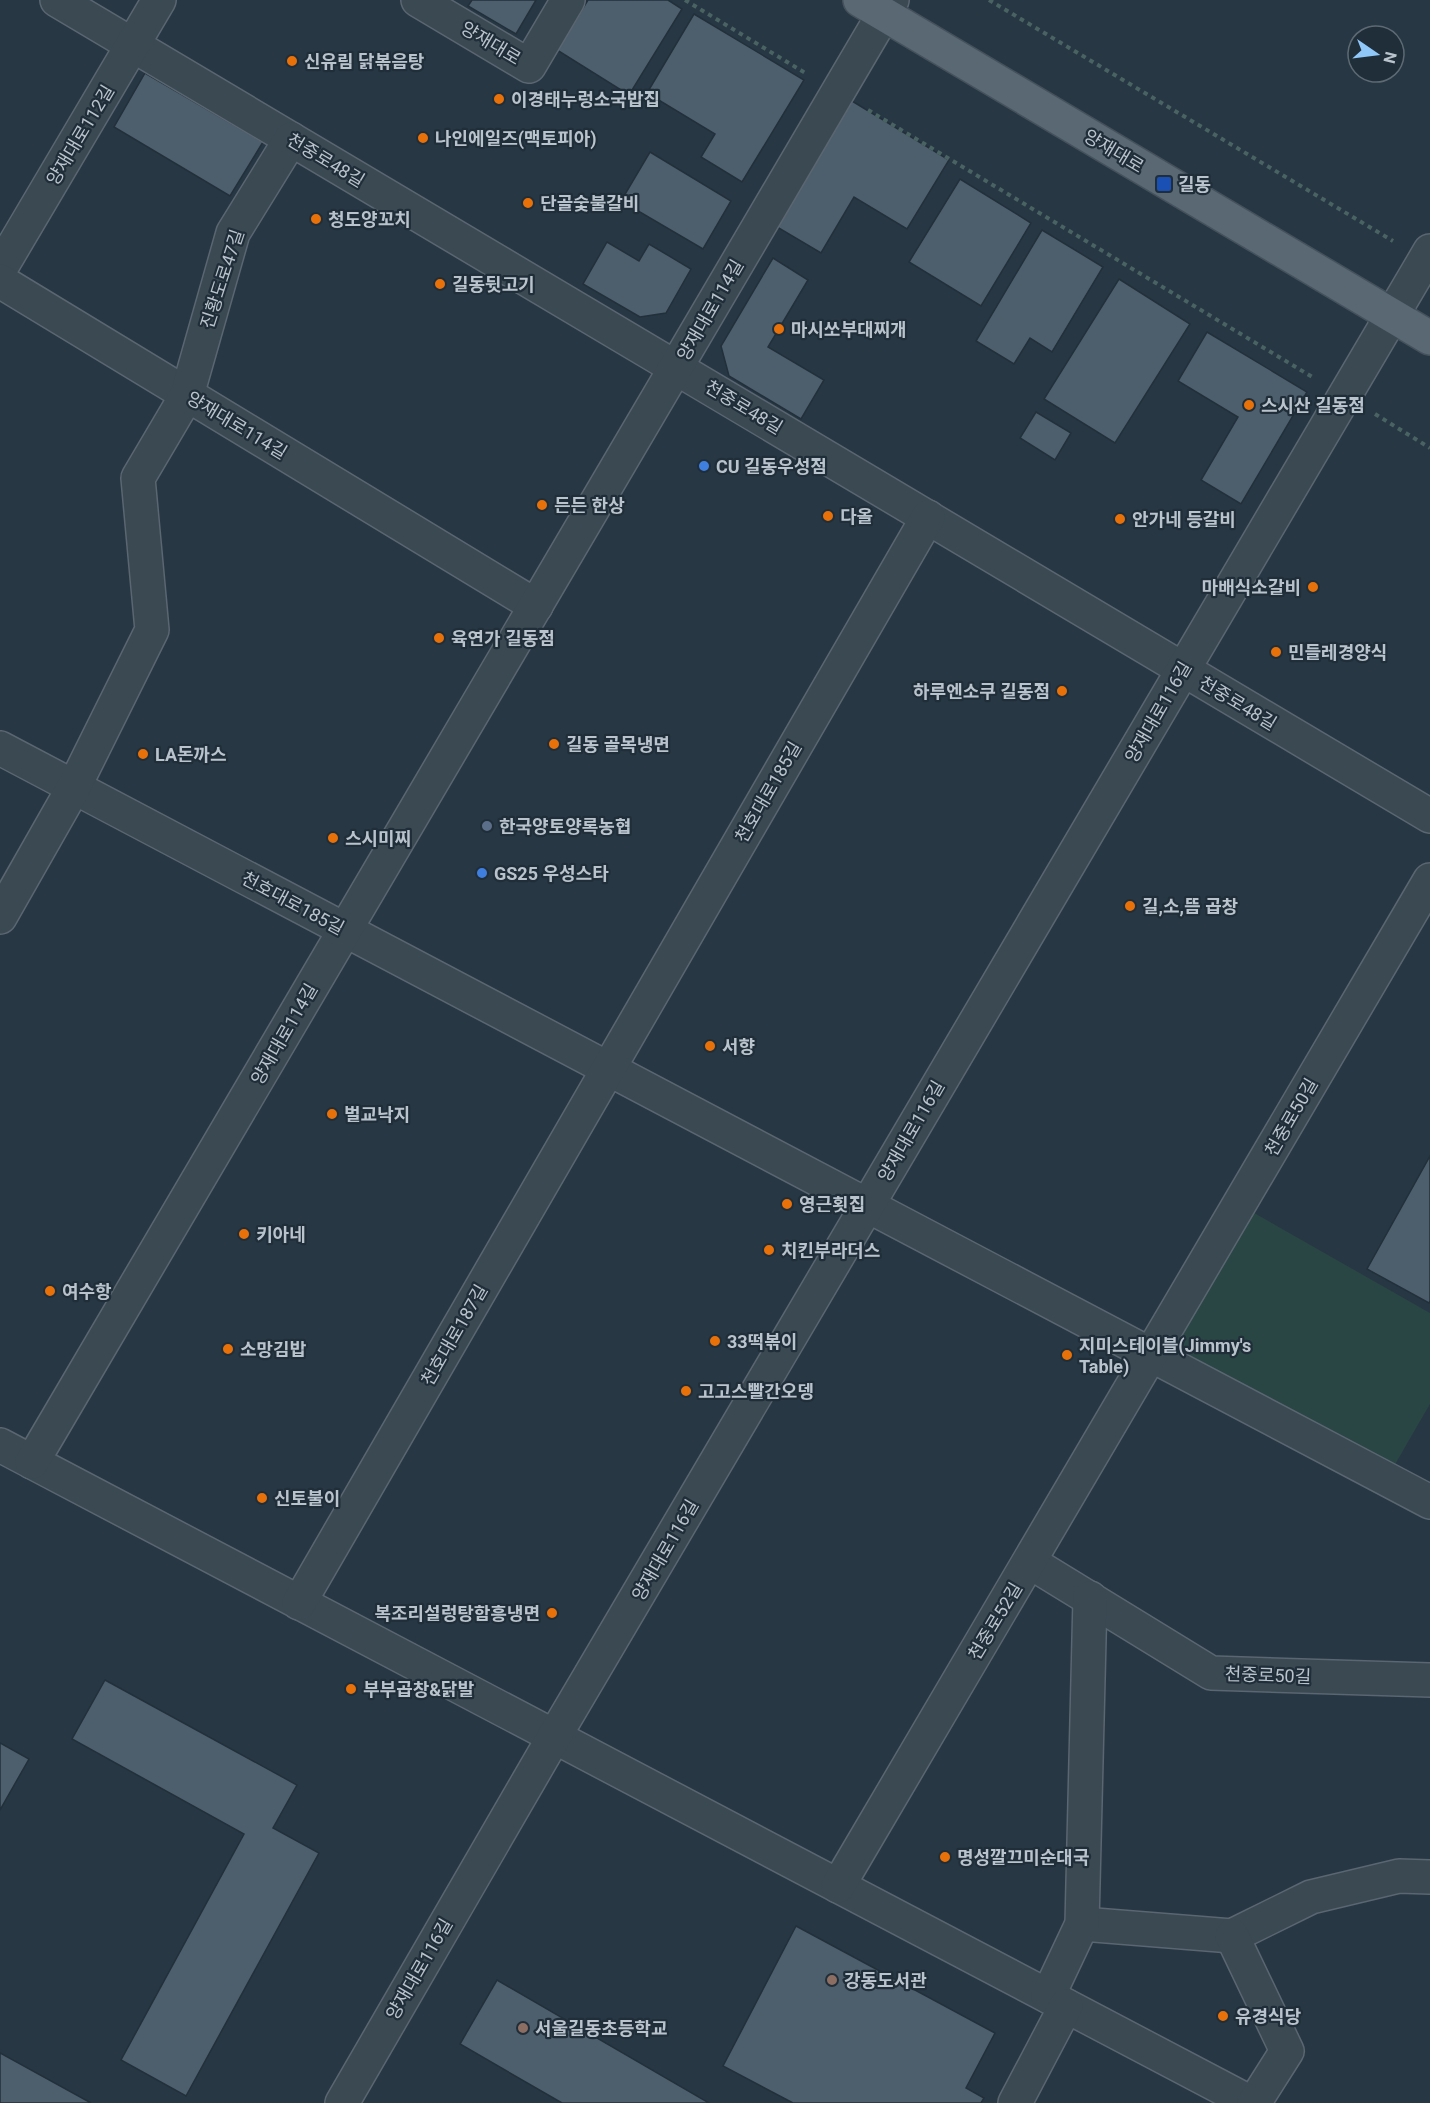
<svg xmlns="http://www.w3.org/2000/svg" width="1430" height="2103" font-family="Roboto,'Noto Sans KR',sans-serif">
  <rect width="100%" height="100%" fill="#273744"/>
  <path fill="#294544" d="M1249,1210L1430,1313V1404L1393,1468L1169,1352Z"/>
  <g fill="#4d5f6c" stroke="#22303b" stroke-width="1.5">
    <path d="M472,0H536L516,34L468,6Z"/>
    <path d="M588,0H668L682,9L629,95L557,50Z"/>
    <path d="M694,14L804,80L742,182L701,157L715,134L647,93Z"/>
    <path d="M145,73L263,142L230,196L114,127Z"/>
    <path d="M852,101L949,160L907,229L854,197L821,253L777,227Z"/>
    <path d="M650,152L731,201L703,249L621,201Z"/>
    <path d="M960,179L1031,223L981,306L909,262Z"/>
    <path d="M1042,230L1103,267L1052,352L1030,338L1014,364L976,341Z"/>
    <path d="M607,242L639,261L649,244L691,269L666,313L640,317L583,284Z"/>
    <path d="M773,258L808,280L768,347L824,380L801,419L729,376L721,346Z"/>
    <path d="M1119,279L1190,324L1115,443L1044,399Z"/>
    <path d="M1207,332L1307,392L1241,504L1201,480L1238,417L1178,381Z"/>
    <path d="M1036,412L1071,433L1055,460L1020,438Z"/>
    <path d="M1430,1156V1301L1429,1303L1367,1269Z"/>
    <path d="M105,1680L297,1785L273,1828L319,1853L186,2096L121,2060L244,1834L72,1739Z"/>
    <path d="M0,1743L29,1759L0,1810Z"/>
    <path d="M796,1926L995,2033L966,2088L984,2098L981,2103H793L723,2066Z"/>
    <path d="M497,1980L709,2103H562L460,2044Z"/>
    <path d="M0,2053L91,2103H0Z"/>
  </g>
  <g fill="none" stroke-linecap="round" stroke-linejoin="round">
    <g stroke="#5a6671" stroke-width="36">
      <g id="minor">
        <path d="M57,0L1430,816"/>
        <path d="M418,0L529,66L568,0"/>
        <path d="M0,269L159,0"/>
        <path d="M0,281L536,606"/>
        <path d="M0,748L1430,1502"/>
        <path d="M0,917L74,787L152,630L138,478L187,395L233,233L291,139"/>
        <path d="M0,1445L1251,2103"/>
        <path d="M32,1462L892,0"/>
        <path d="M1030,1562L1211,1673L1430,1680"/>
        <path d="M299,1603L928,517"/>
        <path d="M838,1886L1430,880"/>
        <path d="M1082,1924L1232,1936L1311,1897L1399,1876L1430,1877"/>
        <path d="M1232,1936L1287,2051L1254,2103"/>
        <path d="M1048,1996L1082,1924L1090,1598"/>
        <path d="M342,2103L554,1737L1430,251"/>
        <path d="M1015,2103L1066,2006"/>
      </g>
    </g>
    <g stroke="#45525d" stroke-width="36">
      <path id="major" d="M860,0L1430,338"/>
    </g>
    <g stroke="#496262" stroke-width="4" stroke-dasharray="4.5 4.5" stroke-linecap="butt">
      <path d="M685,0L807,74"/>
      <path d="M989,0L1393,241"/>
      <path d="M868,110L1314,378"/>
      <path d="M1375,414L1430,448"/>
    </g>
    <use href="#minor" stroke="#3b4953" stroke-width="33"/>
    <use href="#major" stroke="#596873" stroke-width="33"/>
  </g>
  <g fill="#e8710a" stroke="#202e39" stroke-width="2">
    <circle cx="292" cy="61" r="6"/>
    <circle cx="499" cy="99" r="6"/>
    <circle cx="423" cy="138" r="6"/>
    <circle cx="528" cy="203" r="6"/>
    <circle cx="316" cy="219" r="6"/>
    <circle cx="440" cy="284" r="6"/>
    <circle cx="779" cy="329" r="6"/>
    <circle cx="1249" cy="405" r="6"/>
    <circle cx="542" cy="505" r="6"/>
    <circle cx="828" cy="516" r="6"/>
    <circle cx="1120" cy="519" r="6"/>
    <circle cx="1313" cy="587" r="6"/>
    <circle cx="439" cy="638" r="6"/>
    <circle cx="1276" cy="652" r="6"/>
    <circle cx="1062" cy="691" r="6"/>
    <circle cx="554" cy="744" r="6"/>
    <circle cx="143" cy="754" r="6"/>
    <circle cx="333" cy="838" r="6"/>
    <circle cx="1130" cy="906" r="6"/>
    <circle cx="710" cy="1046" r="6"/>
    <circle cx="332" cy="1114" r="6"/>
    <circle cx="787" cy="1204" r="6"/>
    <circle cx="244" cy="1234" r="6"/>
    <circle cx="769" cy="1250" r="6"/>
    <circle cx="50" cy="1291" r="6"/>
    <circle cx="715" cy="1341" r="6"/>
    <circle cx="228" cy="1349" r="6"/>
    <circle cx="1067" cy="1355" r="6"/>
    <circle cx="686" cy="1391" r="6"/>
    <circle cx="262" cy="1498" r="6"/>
    <circle cx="552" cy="1613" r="6"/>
    <circle cx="351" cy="1689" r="6"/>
    <circle cx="945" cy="1857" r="6"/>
    <circle cx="1223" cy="2016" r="6"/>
  </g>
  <rect fill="#1a4fb4" stroke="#202e39" stroke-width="2" x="1156" y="176" width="16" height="16" rx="3"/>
  <g fill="#3f7fe0" stroke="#202e39" stroke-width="2">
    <circle cx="704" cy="466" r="6"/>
    <circle cx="482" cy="873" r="6"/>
  </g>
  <circle fill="#5c6f8a" stroke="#202e39" stroke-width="2" cx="487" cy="826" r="6"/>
  <g fill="#8d6e63" stroke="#202e39" stroke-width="2">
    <circle cx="832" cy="1980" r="6"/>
    <circle cx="523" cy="2028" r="6"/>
  </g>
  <g text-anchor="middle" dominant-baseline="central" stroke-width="4.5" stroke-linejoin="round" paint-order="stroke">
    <g font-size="18" fill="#b9c3cd" stroke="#202e39">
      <text transform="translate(491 43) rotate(31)">양재대로</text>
      <text transform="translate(80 135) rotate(-59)">양재대로112길</text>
      <text transform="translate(1114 151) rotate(31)">양재대로</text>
      <text transform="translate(326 160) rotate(31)">천중로48길</text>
      <text transform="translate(222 279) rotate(-72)">진황도로47길</text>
      <text transform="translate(710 310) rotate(-60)">양재대로114길</text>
      <text transform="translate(744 407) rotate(31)">천중로48길</text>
      <text transform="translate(237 425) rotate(31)">양재대로114길</text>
      <text transform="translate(1238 703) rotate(31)">천중로48길</text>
      <text transform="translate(1158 712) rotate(-60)">양재대로116길</text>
      <text transform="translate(768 792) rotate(-60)">천호대로185길</text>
      <text transform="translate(293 903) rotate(28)">천호대로185길</text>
      <text transform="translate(284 1034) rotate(-60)">양재대로114길</text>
      <text transform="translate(1291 1117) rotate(-60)">천중로50길</text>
      <text transform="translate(911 1131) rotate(-60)">양재대로116길</text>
      <text transform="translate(454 1335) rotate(-60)">천호대로187길</text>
      <text transform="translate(665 1550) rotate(-60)">양재대로116길</text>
      <text transform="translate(995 1621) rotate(-59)">천중로52길</text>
      <text transform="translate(1268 1675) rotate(2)">천중로50길</text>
      <text transform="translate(419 1969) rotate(-60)">양재대로116길</text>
    </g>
    <g font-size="18" font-weight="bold" fill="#b9c3cd" stroke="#202e39" text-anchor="start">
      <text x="304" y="61">신유림 닭볶음탕</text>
      <text x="511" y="99">이경태누렁소국밥집</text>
      <text x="435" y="138">나인에일즈(맥토피아)</text>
      <text x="1178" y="184">길동</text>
      <text x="540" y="203">단골숯불갈비</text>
      <text x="328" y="219">청도양꼬치</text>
      <text x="452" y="284">길동뒷고기</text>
      <text x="791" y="329">마시쏘부대찌개</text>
      <text x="1261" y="405">스시산 길동점</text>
      <text x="716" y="466">CU 길동우성점</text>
      <text x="554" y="505">든든 한상</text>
      <text x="840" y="516">다올</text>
      <text x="1132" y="519">안가네 등갈비</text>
      <text x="1301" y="587" text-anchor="end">마배식소갈비</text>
      <text x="451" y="638">육연가 길동점</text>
      <text x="1288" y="652">민들레경양식</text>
      <text x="1050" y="691" text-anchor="end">하루엔소쿠 길동점</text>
      <text x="566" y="744">길동 골목냉면</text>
      <text x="155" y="754">LA돈까스</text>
      <text x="499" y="826">한국양토양록농협</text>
      <text x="345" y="838">스시미찌</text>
      <text x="494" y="873">GS25 우성스타</text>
      <text x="1142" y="906">길,소,뜸 곱창</text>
      <text x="722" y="1046">서향</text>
      <text x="344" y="1114">벌교낙지</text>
      <text x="799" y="1204">영근횟집</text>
      <text x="256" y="1234">키아네</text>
      <text x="781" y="1250">치킨부라더스</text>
      <text x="62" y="1291">여수항</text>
      <text x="727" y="1341">33떡볶이</text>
      <text x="1079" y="1345">지미스테이블(Jimmy's<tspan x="1079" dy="21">Table)</tspan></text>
      <text x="240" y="1349">소망김밥</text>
      <text x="698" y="1391">고고스빨간오뎅</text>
      <text x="274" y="1498">신토불이</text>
      <text x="540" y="1613" text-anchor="end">복조리설렁탕함흥냉면</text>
      <text x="363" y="1689">부부곱창&amp;닭발</text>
      <text x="957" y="1857">명성깔끄미순대국</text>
      <text x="844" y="1980">강동도서관</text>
      <text x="1235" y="2016">유경식당</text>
      <text x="535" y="2028">서울길동초등학교</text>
    </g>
  </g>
  <g transform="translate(1376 54) rotate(104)"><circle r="28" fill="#202e39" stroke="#5d6a74" stroke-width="1.5"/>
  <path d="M0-4.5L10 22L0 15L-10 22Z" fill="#90c8fa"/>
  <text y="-9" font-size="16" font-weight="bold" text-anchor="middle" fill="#b9c3cd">N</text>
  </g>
</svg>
